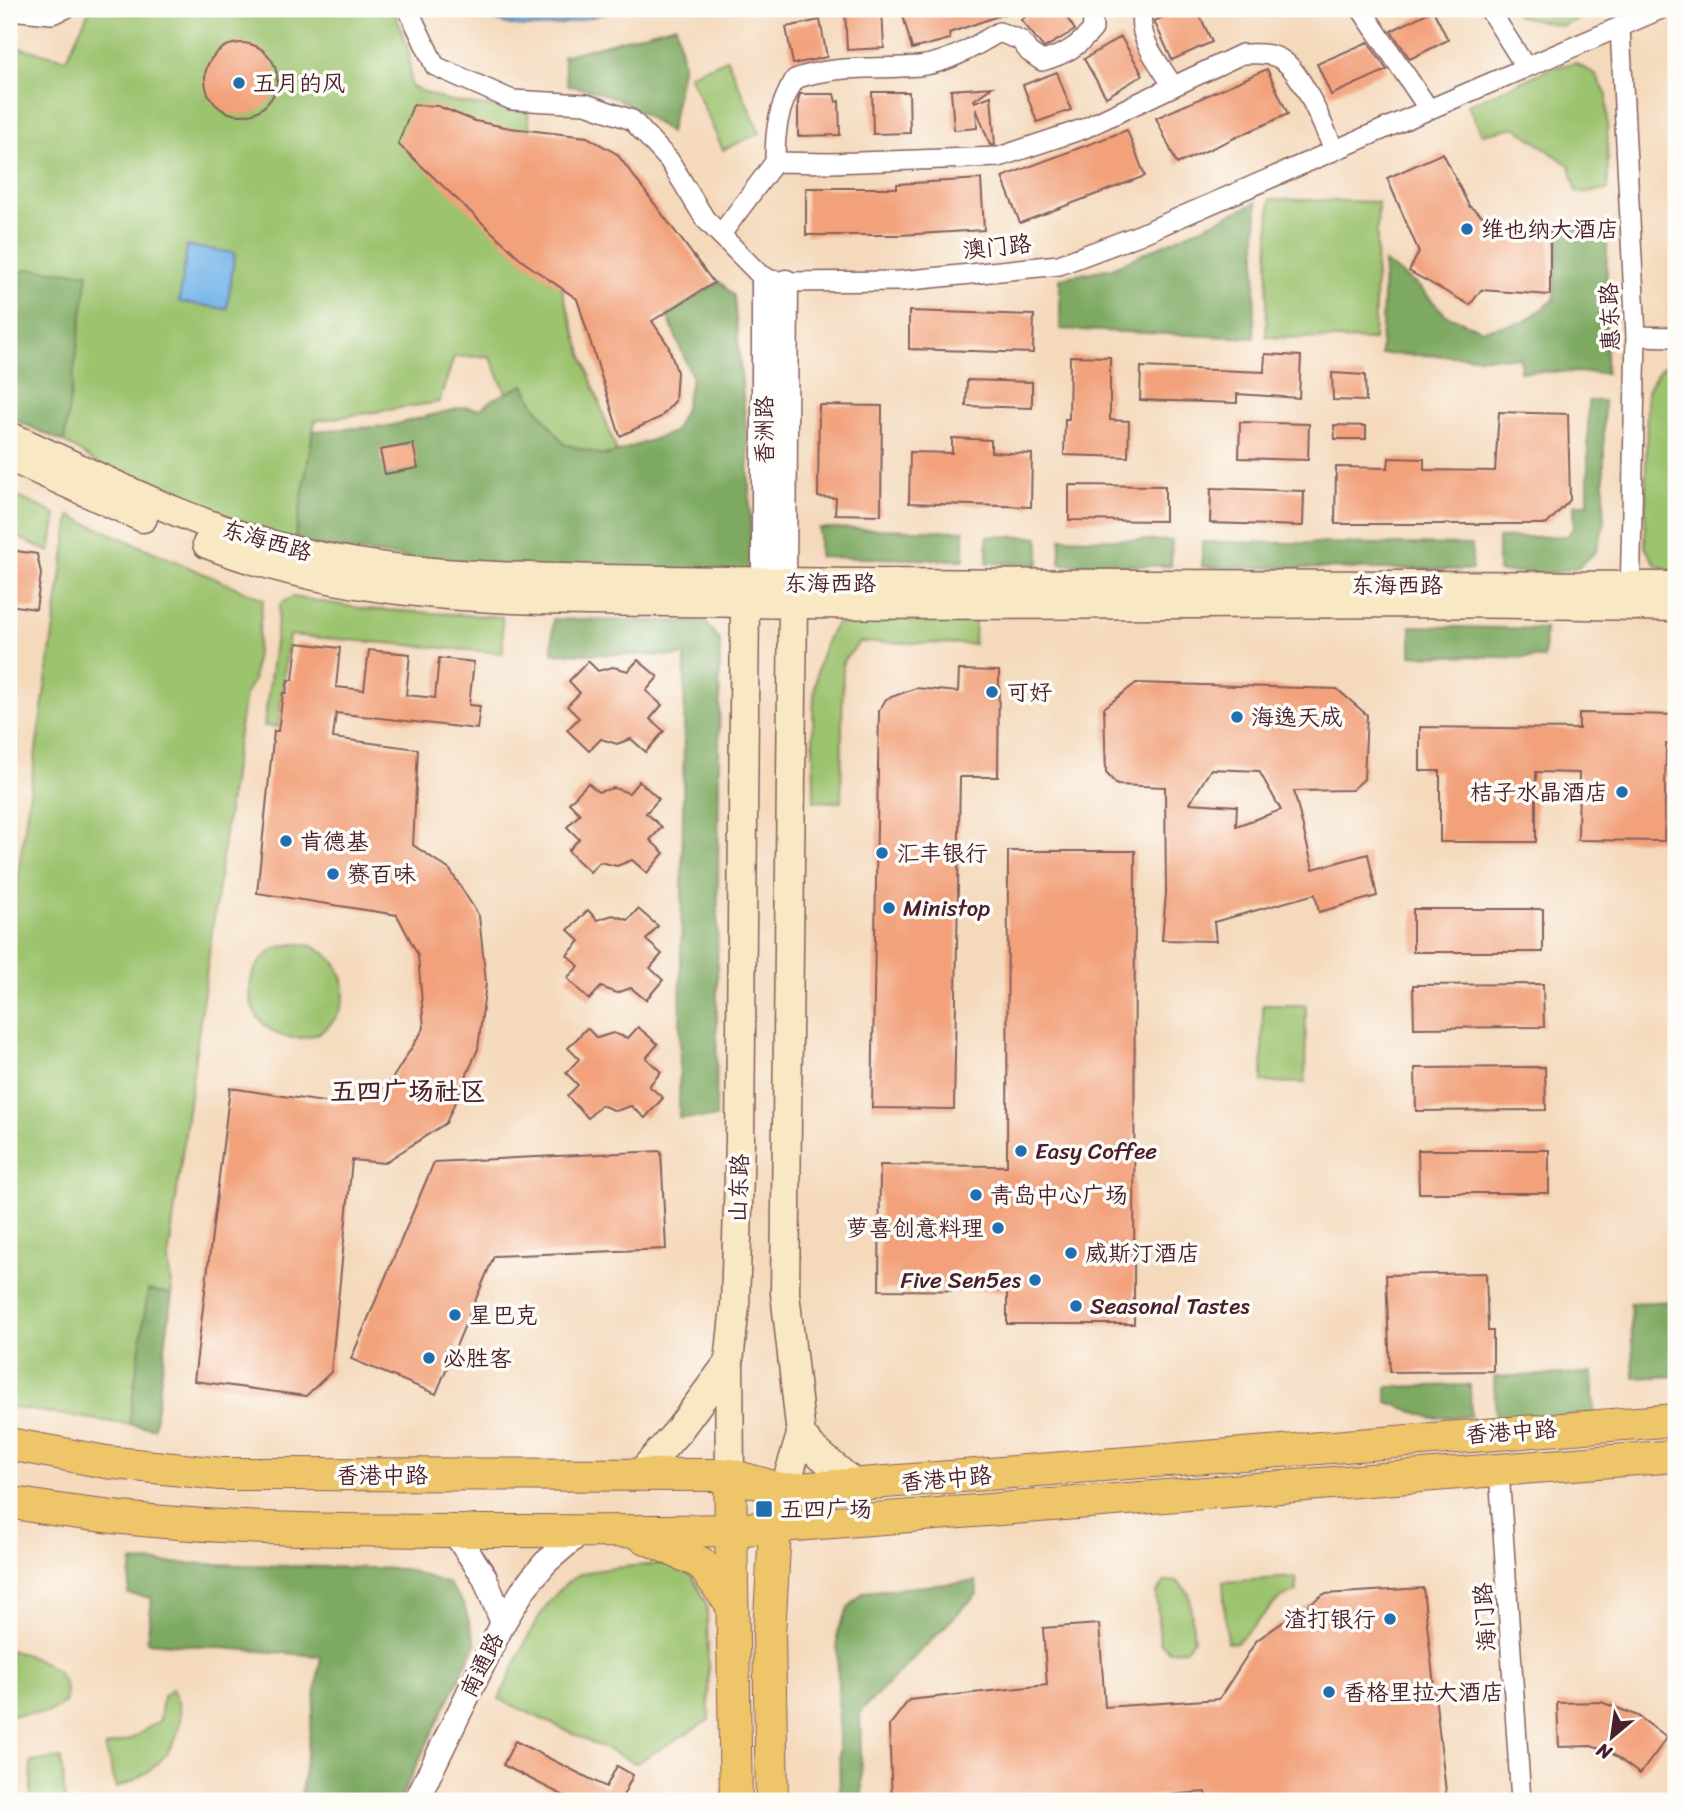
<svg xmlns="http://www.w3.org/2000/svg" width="1685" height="1810" font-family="Sriracha,'LXGW WenKai TC',sans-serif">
  <rect width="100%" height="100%" fill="#fdfcf7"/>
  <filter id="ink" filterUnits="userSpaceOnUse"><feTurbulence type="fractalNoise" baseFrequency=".0143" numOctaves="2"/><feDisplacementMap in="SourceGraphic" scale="14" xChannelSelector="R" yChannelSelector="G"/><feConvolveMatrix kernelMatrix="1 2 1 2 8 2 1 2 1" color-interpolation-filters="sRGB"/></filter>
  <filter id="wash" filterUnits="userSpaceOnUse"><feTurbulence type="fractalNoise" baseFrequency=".00686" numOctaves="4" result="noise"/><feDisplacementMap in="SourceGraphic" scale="28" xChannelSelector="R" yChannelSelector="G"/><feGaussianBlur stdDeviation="1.57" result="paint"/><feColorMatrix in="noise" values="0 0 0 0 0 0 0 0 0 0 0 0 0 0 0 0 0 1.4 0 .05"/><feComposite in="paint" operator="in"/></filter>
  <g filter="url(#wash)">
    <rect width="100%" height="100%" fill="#f4d9bb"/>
    <g fill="#9cc36e" stroke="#73714c" stroke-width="2">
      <path d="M90,9H394L409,53L411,87L448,101L528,112C537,230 576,341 617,452C603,457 577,452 564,444C550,435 531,400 524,385L506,393L490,356L454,357L439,402L315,421L294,544L108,470L64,442L9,417V45L66,59Z"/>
      <path d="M1513,9H1601L1562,26L1517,15Z"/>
      <path d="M727,59L760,133L723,150L689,75Z"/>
      <path d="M1575,63L1595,74L1607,95L1608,190L1577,193L1570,166L1515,127L1482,134L1468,105L1554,67Z"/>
      <path d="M1270,199L1378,202L1374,340L1266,337Z"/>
      <path d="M1676,360V573L1656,565L1645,547L1647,391C1654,379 1661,362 1676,360Z"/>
      <path d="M9,493L56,514L50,552L9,533Z"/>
      <path d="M70,516L263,599L253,681L245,695L236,752L168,1259L172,1294L154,1428L9,1407V936Z"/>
      <path d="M292,597L366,609L502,617L503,653L289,635L278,727L264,726L280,604Z"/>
      <path d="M858,618L975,620L974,644L860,642L843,661L841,802L814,801C815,747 804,669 836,624Z"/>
      <circle cx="297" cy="991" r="47"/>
      <path d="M1263,1005H1306L1305,1083L1262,1082Z"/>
      <path d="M669,1563L692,1576L707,1605L709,1720L636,1763L499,1699C519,1659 538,1600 578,1575C590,1568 652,1565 669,1563Z"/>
      <path d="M1296,1577L1297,1592L1281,1597L1237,1642L1227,1643L1223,1582Z"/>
      <path d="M1177,1581L1189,1593L1194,1639L1185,1650L1169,1651L1160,1642L1156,1593L1165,1582Z"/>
      <path d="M9,1650C37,1657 73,1670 65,1703L47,1713L9,1715Z"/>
      <path d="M172,1689C198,1732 157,1775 116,1788L105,1747L131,1739L160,1720L163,1696Z"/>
      <path d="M61,1758L65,1800L31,1801V1762Z"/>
    </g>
    <g fill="#7da961" stroke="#646446" stroke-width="2">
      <path d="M676,25L683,63L670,133C638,108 609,90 568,86L563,56Z"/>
      <path d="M1257,202L1254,338L1060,329V278L1112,268Z"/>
      <path d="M1607,224L1606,373L1520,371V358L1381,354L1384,262L1417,285L1446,315L1482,330L1524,322L1554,300L1559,229Z"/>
      <path d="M27,269L88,273L64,442L9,417V280Z"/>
      <path d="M720,282L734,296L748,452L752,573L519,571L294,544L313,431L389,426L464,407L480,409L493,399L524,385L534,404L564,444L606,456L674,432L684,411L692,377L667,315Z"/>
      <path d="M1588,401H1604V525L1596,552L1578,567L1555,573L1498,572V538L1567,536L1574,527V504H1588Z"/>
      <path d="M819,528L964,531V560L819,557Z"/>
      <path d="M987,536L1039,537V564L987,563Z"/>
      <path d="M1061,538L1172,541L1171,566L1060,564Z"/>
      <path d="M1202,542L1472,545V570L1202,567Z"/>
      <path d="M553,619L705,622L720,640L716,1118H679L685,656L552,653Z"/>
      <path d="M1411,626L1545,629L1544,658L1411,655Z"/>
      <path d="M148,1290L172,1294L154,1428L129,1424Z"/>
      <path d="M1676,1301V1376L1634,1378L1630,1303Z"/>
      <path d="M1592,1373L1594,1414L1496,1419L1494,1377Z"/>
      <path d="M1470,1385L1471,1416L1432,1418L1387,1402V1387Z"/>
      <path d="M132,1562L405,1569L449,1584L464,1605L476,1644L399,1801H300L321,1656L147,1642L152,1598L128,1594Z"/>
      <path d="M976,1581L977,1594L860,1712L862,1796H840L837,1632L848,1608L864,1592Z"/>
    </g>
    <g fill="#76b6ea" stroke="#606a8a" stroke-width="2">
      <path d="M472,9H622C569,22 523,42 472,9Z"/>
      <path d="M187,246L235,253L227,309L179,302Z"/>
    </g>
    <g id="blocks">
      <g fill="#f2a17a" fill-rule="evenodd">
        <path d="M873,9H882L884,48L847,50L845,10Z"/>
        <path d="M913,9H1012L1013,11L949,33L950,39L912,49L902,12Z"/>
        <path d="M1037,9H1061L1075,30L1044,48L1021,20Z"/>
        <path d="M1182,9H1197L1212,42L1172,60L1154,21Z"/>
        <path d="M1433,10L1448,40L1410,59L1391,31Z"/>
        <path d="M820,20L827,57L793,64L786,27Z"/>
        <path d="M1121,37L1143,75L1106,97L1084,59Z"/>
        <path d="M1368,42L1387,70L1331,95L1317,64Z"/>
        <circle cx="241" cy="79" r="36"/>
        <path d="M1267,69L1288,114L1177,164L1156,118Z"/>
        <path d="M1057,72L1071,110L1037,122L1023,85Z"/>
        <path d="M992,87L974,100L975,102L991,96L995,145H990L976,108L977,128L954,130L951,90Z"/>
        <path d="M872,92H909L910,133L873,134Z"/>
        <path d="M800,94H834L836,102L839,101L840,135L798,136V101Z"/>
        <path d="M413,105L438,106L475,121L510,128L587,137L617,154L714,283L652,321L668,345L677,372L675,401L661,417L620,436L577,299L525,263L398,144Z"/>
        <path d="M1127,130L1145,176L1020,223L1002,177Z"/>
        <path d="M1443,153L1469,206L1498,227L1550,231V295L1481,290L1470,305L1409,271L1419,252L1387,178Z"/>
        <path d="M981,179L984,230L900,235H806V188H897V184Z"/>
        <path d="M909,311L1034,315L1033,353L909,349Z"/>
        <path d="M1265,354L1301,356L1299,398L1237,394V403L1140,400L1141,367L1264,372Z"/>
        <path d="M1070,356L1110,357V420L1129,421L1128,457L1064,455L1065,419H1069Z"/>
        <path d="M1332,373L1365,375L1366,401L1333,400Z"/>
        <path d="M967,380L1032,382V408L966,406Z"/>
        <path d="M819,405L882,406L881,515L835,514L836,498L818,497Z"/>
        <path d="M1499,412L1568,414L1570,500L1547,524H1335L1336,467L1388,468L1389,458L1424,459V470L1495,471Z"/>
        <path d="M1240,422L1309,424L1308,460L1239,458Z"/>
        <path d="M1334,425L1366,426V439H1335Z"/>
        <path d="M952,438L991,440V452L1032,454L1031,507L909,503L910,452L952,453Z"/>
        <path d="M413,444L418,468L385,474L380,450Z"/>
        <path d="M1069,485L1165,486V521L1069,520Z"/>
        <path d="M1211,488L1304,491L1303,526L1210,523Z"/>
        <path d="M9,550L37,554L41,574L36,609L9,605Z"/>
        <path d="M297,643L340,648L336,687L364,690L369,650L410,654L406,695L435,698L439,658L474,662L469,705L480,706L477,729L336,713L333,738L418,749L413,845L450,870L479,916L486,983L478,1049L446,1123L384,1163L352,1160L331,1372L306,1396L194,1381L230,1088L337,1104L387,1087L424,1028L418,955L397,915L257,893L274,731H278L283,693H286L288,680H293Z"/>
        <path d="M638,660L658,677L646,691L662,705L650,719L664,731L646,752L631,739L617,744L601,739L589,751L567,730L579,718L567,706L580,693L569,681L588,661L598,671L613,667L628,671Z"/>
        <path d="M959,670L999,671L998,777H960L954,1109L872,1108L879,711L886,699L916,688L958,692Z"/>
        <path d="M1136,683L1337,689L1367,715L1364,779L1352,790L1294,791L1313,869L1368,854L1377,896L1319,912L1315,894L1214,922L1216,941L1162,940L1166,893L1165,787L1117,785L1106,773L1104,708ZM1211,769L1259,771L1281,810L1236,826L1237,806L1190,803Z"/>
        <path d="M1579,713L1676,715V744H1666L1664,841L1578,840L1579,773L1536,772V842H1440V771H1420V727L1579,729Z"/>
        <path d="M639,781L659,799L646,813L662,827L650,840L664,853L647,873L632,860L617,866L600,862L590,872L568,851L579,839L567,827L580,814L569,803L588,783L598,792L614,788L629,793Z"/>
        <path d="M1008,851H1135L1134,1324H1007V1291L879,1290L880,1165L1007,1166Z"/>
        <path d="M638,909L658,926L646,940L662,954L650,968L663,980L646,1000L631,988L617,993L601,987L589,1000L567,978L579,966L567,955L580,941L568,930L588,910L597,920L613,915L628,920Z"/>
        <rect x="1413" y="909" width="130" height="43"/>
        <path d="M1543,984L1544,1027L1414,1028L1413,985Z"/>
        <path d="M638,1027L658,1044L646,1058L661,1072L649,1086L663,1098L645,1118L631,1106L616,1111L601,1105L588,1118L567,1096L578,1085L566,1073L579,1059L568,1048L587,1028L597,1038L613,1033L628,1038Z"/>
        <path d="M1545,1067L1546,1110L1416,1111L1415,1068Z"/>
        <path d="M1418,1150H1549V1193H1419Z"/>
        <path d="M661,1151L666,1249L494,1256L436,1394L351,1359L434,1162Z"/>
        <path d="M1486,1273L1488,1331H1493V1371L1390,1372L1386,1275Z"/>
        <path d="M1423,1588L1447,1801H1207L1206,1792L1082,1801H892L889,1726L909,1700L1047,1685L1043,1628L1099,1624L1105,1707L1219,1699L1257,1640L1324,1594Z"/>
        <path d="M1601,1702L1638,1716L1667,1738L1640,1774L1610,1752L1591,1746L1559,1747L1557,1703Z"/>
        <path d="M515,1741L606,1787L617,1766L633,1775L623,1796L634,1801H574L503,1765Z"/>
      </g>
    </g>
  </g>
  <g filter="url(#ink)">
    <use href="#blocks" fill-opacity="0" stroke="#86605d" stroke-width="2"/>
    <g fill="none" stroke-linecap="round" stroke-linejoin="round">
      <g stroke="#86605d" stroke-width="22">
        <g id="minor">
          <path d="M408,9L435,66L512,100L586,104L632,120L669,160L705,219L764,279L786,282L901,281L1059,265L1139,235L1661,9"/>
          <path d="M1143,9C1135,37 1159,63 1173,86"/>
          <path d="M1361,9L1428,108"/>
          <path d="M1489,9L1525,66"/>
          <path d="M9,10L52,14L65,9"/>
          <path d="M1620,28L1636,336L1630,598"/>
          <path d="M775,162C775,129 778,107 795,79C837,64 876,70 919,66C948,63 974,47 999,32L1020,40L1029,52L1042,61C1064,55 1078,47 1093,29L1092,9"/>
          <path d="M721,234L775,162L831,163L999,157L1083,129L1242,54C1256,54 1273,52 1285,62C1305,78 1322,125 1334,149"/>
          <path d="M1636,336L1676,337"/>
          <path d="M1499,1471L1521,1801"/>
        </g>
      </g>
      <g stroke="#86605d" stroke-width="27">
        <g id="tertiary">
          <path d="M764,582V279"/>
          <path d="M784,582L786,282"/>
          <path d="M453,1531L484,1576L503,1623"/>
          <path d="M416,1801L503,1623L525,1587L546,1562L581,1532"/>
        </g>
      </g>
      <g stroke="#86605d" stroke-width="31">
        <g id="secondary">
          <path d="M9,436C99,476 188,524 284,548C389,575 498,577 605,579C687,581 769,582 851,583C1126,583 1401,584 1676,586"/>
          <path d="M9,457L143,518"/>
          <path d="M207,544C376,610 564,599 742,603C1053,609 1365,598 1676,607"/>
          <path d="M801,1435L812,1448L857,1486"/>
          <path d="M640,1474L678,1431L729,1362"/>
          <path d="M730,1475L729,1362L735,1306L740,1141L745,603L757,589"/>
          <path d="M784,1490L801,1435L785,1293L793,605L786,588"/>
        </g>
      </g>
      <g stroke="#86605d" stroke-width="34">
        <g id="primary">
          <path d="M9,1444L106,1462L221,1474L730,1475L784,1490L1676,1420"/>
          <path d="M730,1475L736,1801"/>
          <path d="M9,1502C158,1529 295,1530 446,1531C541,1531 636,1532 732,1530L1676,1456"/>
          <path d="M642,1536L701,1563L731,1604"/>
          <path d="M772,1801L769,1634L775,1529L779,1508"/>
        </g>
      </g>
      <use href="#minor" stroke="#fff" stroke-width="19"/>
      <use href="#tertiary" stroke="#fff" stroke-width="24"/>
      <use href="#secondary" stroke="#f8e8c3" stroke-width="28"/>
      <use href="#primary" stroke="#eec569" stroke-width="32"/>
    </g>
  </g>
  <g fill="#1f6fb2" stroke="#fdfcf7" stroke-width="2.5">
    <circle cx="239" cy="83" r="7"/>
    <circle cx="1467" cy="229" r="7"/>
    <circle cx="992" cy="692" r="7"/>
    <circle cx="1237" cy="717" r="7"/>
    <circle cx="1622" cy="792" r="7"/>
    <circle cx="286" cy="841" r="7"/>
    <circle cx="882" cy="853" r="7"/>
    <circle cx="333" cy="874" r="7"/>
    <circle cx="889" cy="908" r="7"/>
    <circle cx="1021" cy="1151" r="7"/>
    <circle cx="976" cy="1195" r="7"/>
    <circle cx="998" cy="1228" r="7"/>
    <circle cx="1071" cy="1253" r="7"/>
    <circle cx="1035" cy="1280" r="7"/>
    <circle cx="1076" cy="1306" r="7"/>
    <circle cx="455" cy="1315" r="7"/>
    <circle cx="429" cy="1358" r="7"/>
    <rect x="755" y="1500" width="18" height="18" rx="3.5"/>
    <circle cx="1390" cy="1619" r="7"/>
    <circle cx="1329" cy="1692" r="7"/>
  </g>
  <g text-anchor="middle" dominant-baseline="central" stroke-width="7" stroke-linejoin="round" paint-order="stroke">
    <g font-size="23" fill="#4a1f2b" stroke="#fdfcf7" text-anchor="start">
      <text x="253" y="83">五月的风</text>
      <text x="1481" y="229">维也纳大酒店</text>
      <text x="1006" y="692">可好</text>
      <text x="1251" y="717">海逸天成</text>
      <text x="1608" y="792" text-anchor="end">桔子水晶酒店</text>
      <text x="300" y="841">肯德基</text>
      <text x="896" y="853">汇丰银行</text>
      <text x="347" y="874">赛百味</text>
      <text x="903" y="908">Ministop</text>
      <text x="1035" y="1151">Easy Coffee</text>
      <text x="990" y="1195">青岛中心广场</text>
      <text x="984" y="1228" text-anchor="end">萝喜创意料理</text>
      <text x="1085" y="1253">威斯汀酒店</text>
      <text x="1021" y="1280" text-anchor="end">Five Sen5es</text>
      <text x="1090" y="1306">Seasonal Tastes</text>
      <text x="469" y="1315">星巴克</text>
      <text x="443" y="1358">必胜客</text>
      <text x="780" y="1509">五四广场</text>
      <text x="1376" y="1619" text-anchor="end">渣打银行</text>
      <text x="1343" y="1692">香格里拉大酒店</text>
    </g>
    <g font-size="23" fill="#4a1f2b" stroke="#fdfcf7">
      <text transform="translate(997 247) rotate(-6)">澳门路</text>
      <text transform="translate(1610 317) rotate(-92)">惠东路</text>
      <text transform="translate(764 430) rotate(-90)">香洲路</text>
      <text transform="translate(267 541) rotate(16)">东海西路</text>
      <text x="830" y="583">东海西路</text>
      <text x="1397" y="585">东海西路</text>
      <text transform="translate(739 1188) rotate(-88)">山东路</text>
      <text transform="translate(1511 1432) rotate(-4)">香港中路</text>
      <text x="382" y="1475">香港中路</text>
      <text transform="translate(946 1479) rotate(-5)">香港中路</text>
      <text transform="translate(1485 1617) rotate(-94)">海门路</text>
      <text transform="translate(482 1665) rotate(-64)">南通路</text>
    </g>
    <g font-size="26" font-weight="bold" fill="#4a1f2b" stroke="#fdfcf7">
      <text x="408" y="1091">五四广场社区</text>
    </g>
  </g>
  <rect width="1685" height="1810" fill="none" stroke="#fdfcf7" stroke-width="35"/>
  <g transform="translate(1612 1737) rotate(209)" stroke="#fdfcf7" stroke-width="5" paint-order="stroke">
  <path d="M0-5L12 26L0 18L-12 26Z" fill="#4a1f2b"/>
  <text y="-10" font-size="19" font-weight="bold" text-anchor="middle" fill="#4a1f2b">N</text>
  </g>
</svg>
